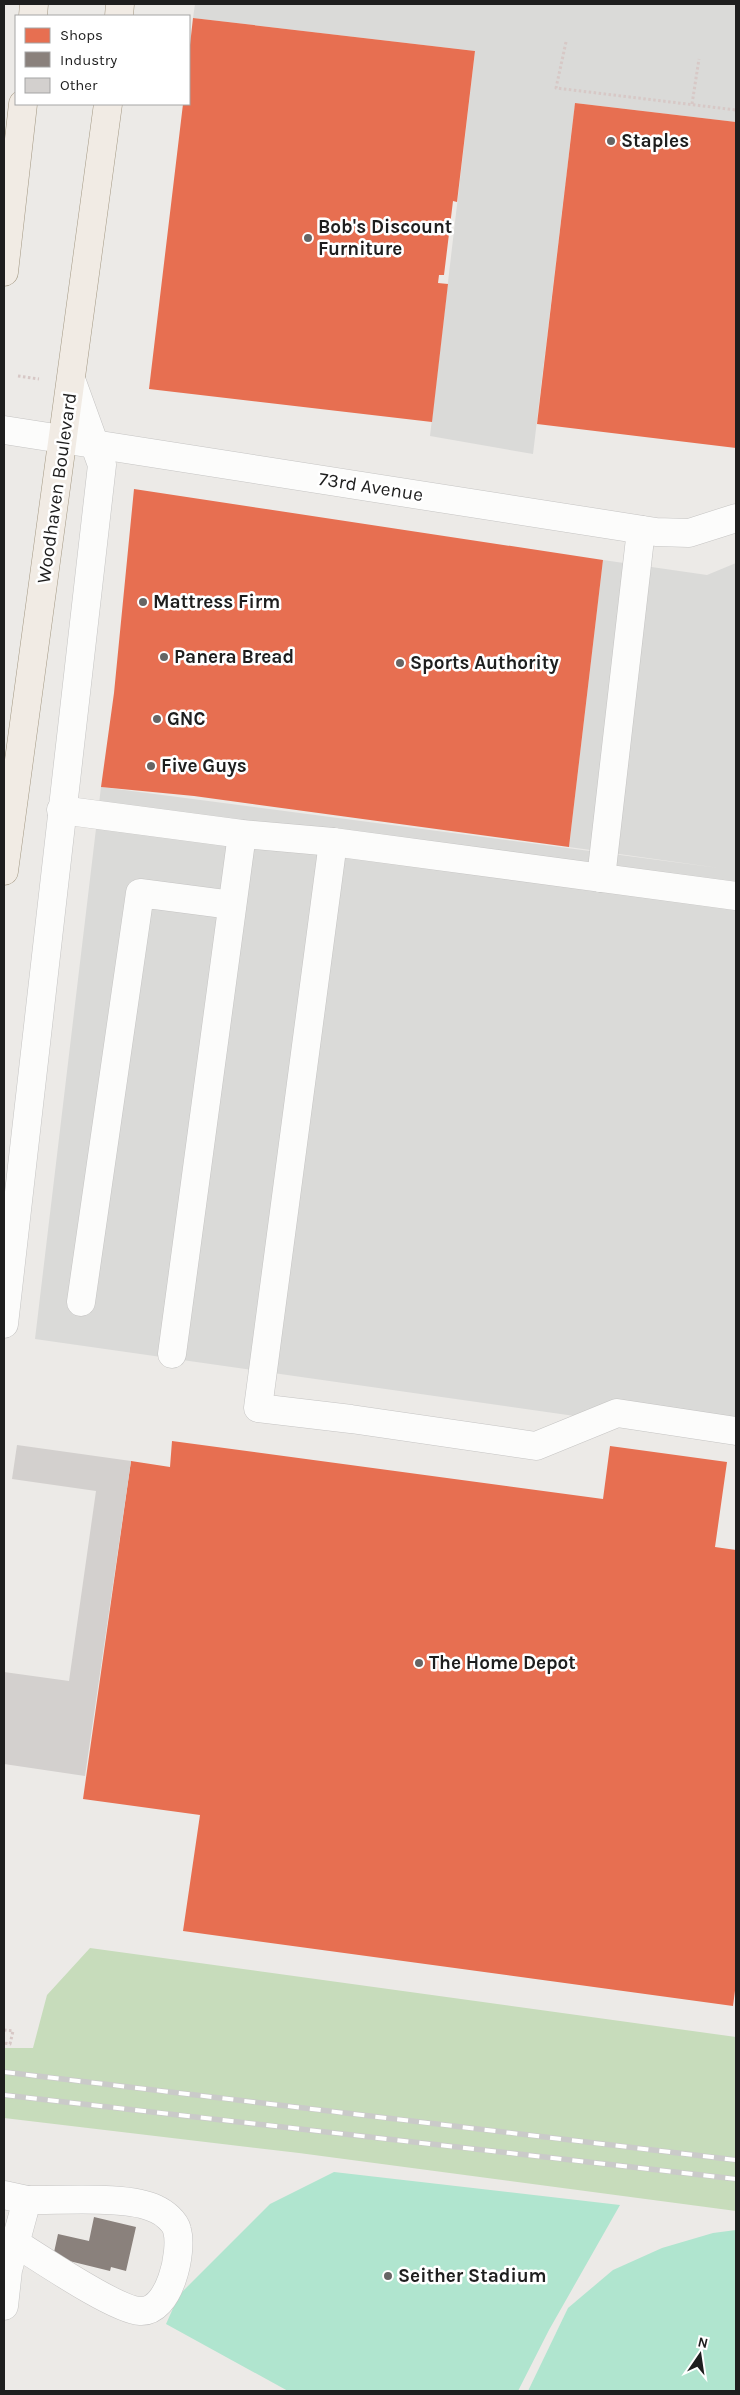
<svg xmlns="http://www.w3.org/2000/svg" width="740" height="2395" font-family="Karla,sans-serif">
  <rect width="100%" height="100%" fill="#eceae7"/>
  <g fill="#dadad8">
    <path d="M195,4H736V122L575,103L533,454L430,436L475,51L193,18Z"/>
    <path d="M603,560L707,575L736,563V1439L35,1339L101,787L719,868L569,847Z"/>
  </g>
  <path fill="#c7dcbb" d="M90,1948L736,2037V2211L299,2153L4,2118V2048H33L47,1995Z"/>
  <g fill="#b0e5cf">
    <path d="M334,2172L620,2205L549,2330L518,2391H288L166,2324L179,2295L270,2204Z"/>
    <path d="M736,2230V2391H528L568,2308L613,2270L662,2248L713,2233Z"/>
  </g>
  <g fill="#e76f51">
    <path d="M193,18L475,51L457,202L453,201L444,275H439L438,283L448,284L432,422L149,389L183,104H189V54Z"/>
    <path d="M575,103L736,122V448L537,424Z"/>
    <path d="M134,489L603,560L569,847L194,796L101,787L114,693Z"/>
    <path d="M172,1441L603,1499L610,1446L727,1462L715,1547L736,1550V1983L733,2006L183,1931L200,1815L83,1799L131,1461L170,1467Z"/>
  </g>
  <path fill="#8a817c" d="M94,2217L136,2227L126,2271L111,2267L110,2271L53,2257L58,2234L89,2241Z"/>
  <path fill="#d3d0ce" d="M17,1445L131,1461L85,1776L4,1764V1672L69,1681L96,1491L12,1479Z"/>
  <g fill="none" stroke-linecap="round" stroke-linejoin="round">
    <g stroke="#c5c4c3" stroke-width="29">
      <g id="minor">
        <path d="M4,430L656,532L689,533L736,518"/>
        <path d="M61,810L242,834L333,842L736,896"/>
        <path d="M333,842L258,1408L351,1419L536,1446L617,1413L736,1431"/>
        <path d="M601,878L641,530"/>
        <path d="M81,1302L140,893L232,905"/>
        <path d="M4,1324L102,465L72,382"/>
        <path d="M172,1354L242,834"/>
        <path d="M4,2195L27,2200L8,2270L4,2306"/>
        <path d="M17,2244C41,2259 116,2310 140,2311C170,2313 183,2251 177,2230C175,2221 163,2212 156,2209C128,2195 60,2201 27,2200"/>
      </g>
    </g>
    <g stroke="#a39883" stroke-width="29">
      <g id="major">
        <path d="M33,16L34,4"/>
        <path d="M119,16L120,4"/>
        <path d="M4,272L23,104"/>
        <path d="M4,871L108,104"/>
      </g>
    </g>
    <g stroke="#d7c8c6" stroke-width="3" stroke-dasharray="2.5 2.5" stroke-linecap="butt">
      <path d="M566,42L556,88L736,110"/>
      <path d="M692,104L699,59"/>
      <path d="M18,376L39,379"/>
      <path d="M4,2030L13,2031L10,2044L4,2043"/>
    </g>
    <use href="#minor" stroke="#fcfcfb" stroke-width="28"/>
    <use href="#major" stroke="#f1ebe4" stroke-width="28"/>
    <g stroke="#cacac9" stroke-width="5.5">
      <g id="rail">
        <path d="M4,2072L736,2160"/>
        <path d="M4,2095L736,2179"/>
      </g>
    </g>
    <use href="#rail" stroke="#fff" stroke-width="4" stroke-dasharray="11" stroke-linecap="butt"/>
  </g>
  <g fill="#666564" stroke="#fff" stroke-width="2">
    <circle cx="611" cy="141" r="5"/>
    <circle cx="308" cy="238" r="5"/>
    <circle cx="143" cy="602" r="5"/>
    <circle cx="164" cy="657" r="5"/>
    <circle cx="400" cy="663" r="5"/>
    <circle cx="157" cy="719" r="5"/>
    <circle cx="151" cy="766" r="5"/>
    <circle cx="419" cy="1663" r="5"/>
    <circle cx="388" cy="2276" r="5"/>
  </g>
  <g text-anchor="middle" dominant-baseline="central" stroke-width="5" stroke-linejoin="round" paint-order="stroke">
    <g font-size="19" font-weight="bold" fill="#1e1e1e" stroke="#fff" text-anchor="start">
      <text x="621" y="141">Staples</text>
      <text x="318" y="227">Bob's Discount<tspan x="318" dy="22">Furniture</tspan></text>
      <text x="153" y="602">Mattress Firm</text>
      <text x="174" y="657">Panera Bread</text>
      <text x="410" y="663">Sports Authority</text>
      <text x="167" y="719">GNC</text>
      <text x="161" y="766">Five Guys</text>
      <text x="429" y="1663">The Home Depot</text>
      <text x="398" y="2276">Seither Stadium</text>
    </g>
    <g font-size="19" fill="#1e1e1e" stroke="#fff">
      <text transform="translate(371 487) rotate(9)">73rd Avenue</text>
      <text transform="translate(57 488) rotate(-82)">Woodhaven Boulevard</text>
    </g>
  </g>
  <rect width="740" height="2395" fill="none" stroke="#1e1e1e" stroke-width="10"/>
  <rect x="15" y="15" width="175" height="90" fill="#ffffff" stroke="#a5a5a5"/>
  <rect x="25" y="28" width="25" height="15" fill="#e76f51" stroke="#a5a5a5"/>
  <text x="60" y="40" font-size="15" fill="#1e1e1e">Shops</text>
  <rect x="25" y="52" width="25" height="15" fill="#8a817c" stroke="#a5a5a5"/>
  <text x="60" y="65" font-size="15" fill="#1e1e1e">Industry</text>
  <rect x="25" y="78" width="25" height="15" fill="#d3d0ce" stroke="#a5a5a5"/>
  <text x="60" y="90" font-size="15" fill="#1e1e1e">Other</text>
  <g transform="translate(700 2355) rotate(13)" stroke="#ffffff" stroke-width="4" paint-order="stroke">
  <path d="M0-4L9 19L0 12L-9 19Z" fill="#1e1e1e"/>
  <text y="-8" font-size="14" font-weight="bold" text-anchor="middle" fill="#1e1e1e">N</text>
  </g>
</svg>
